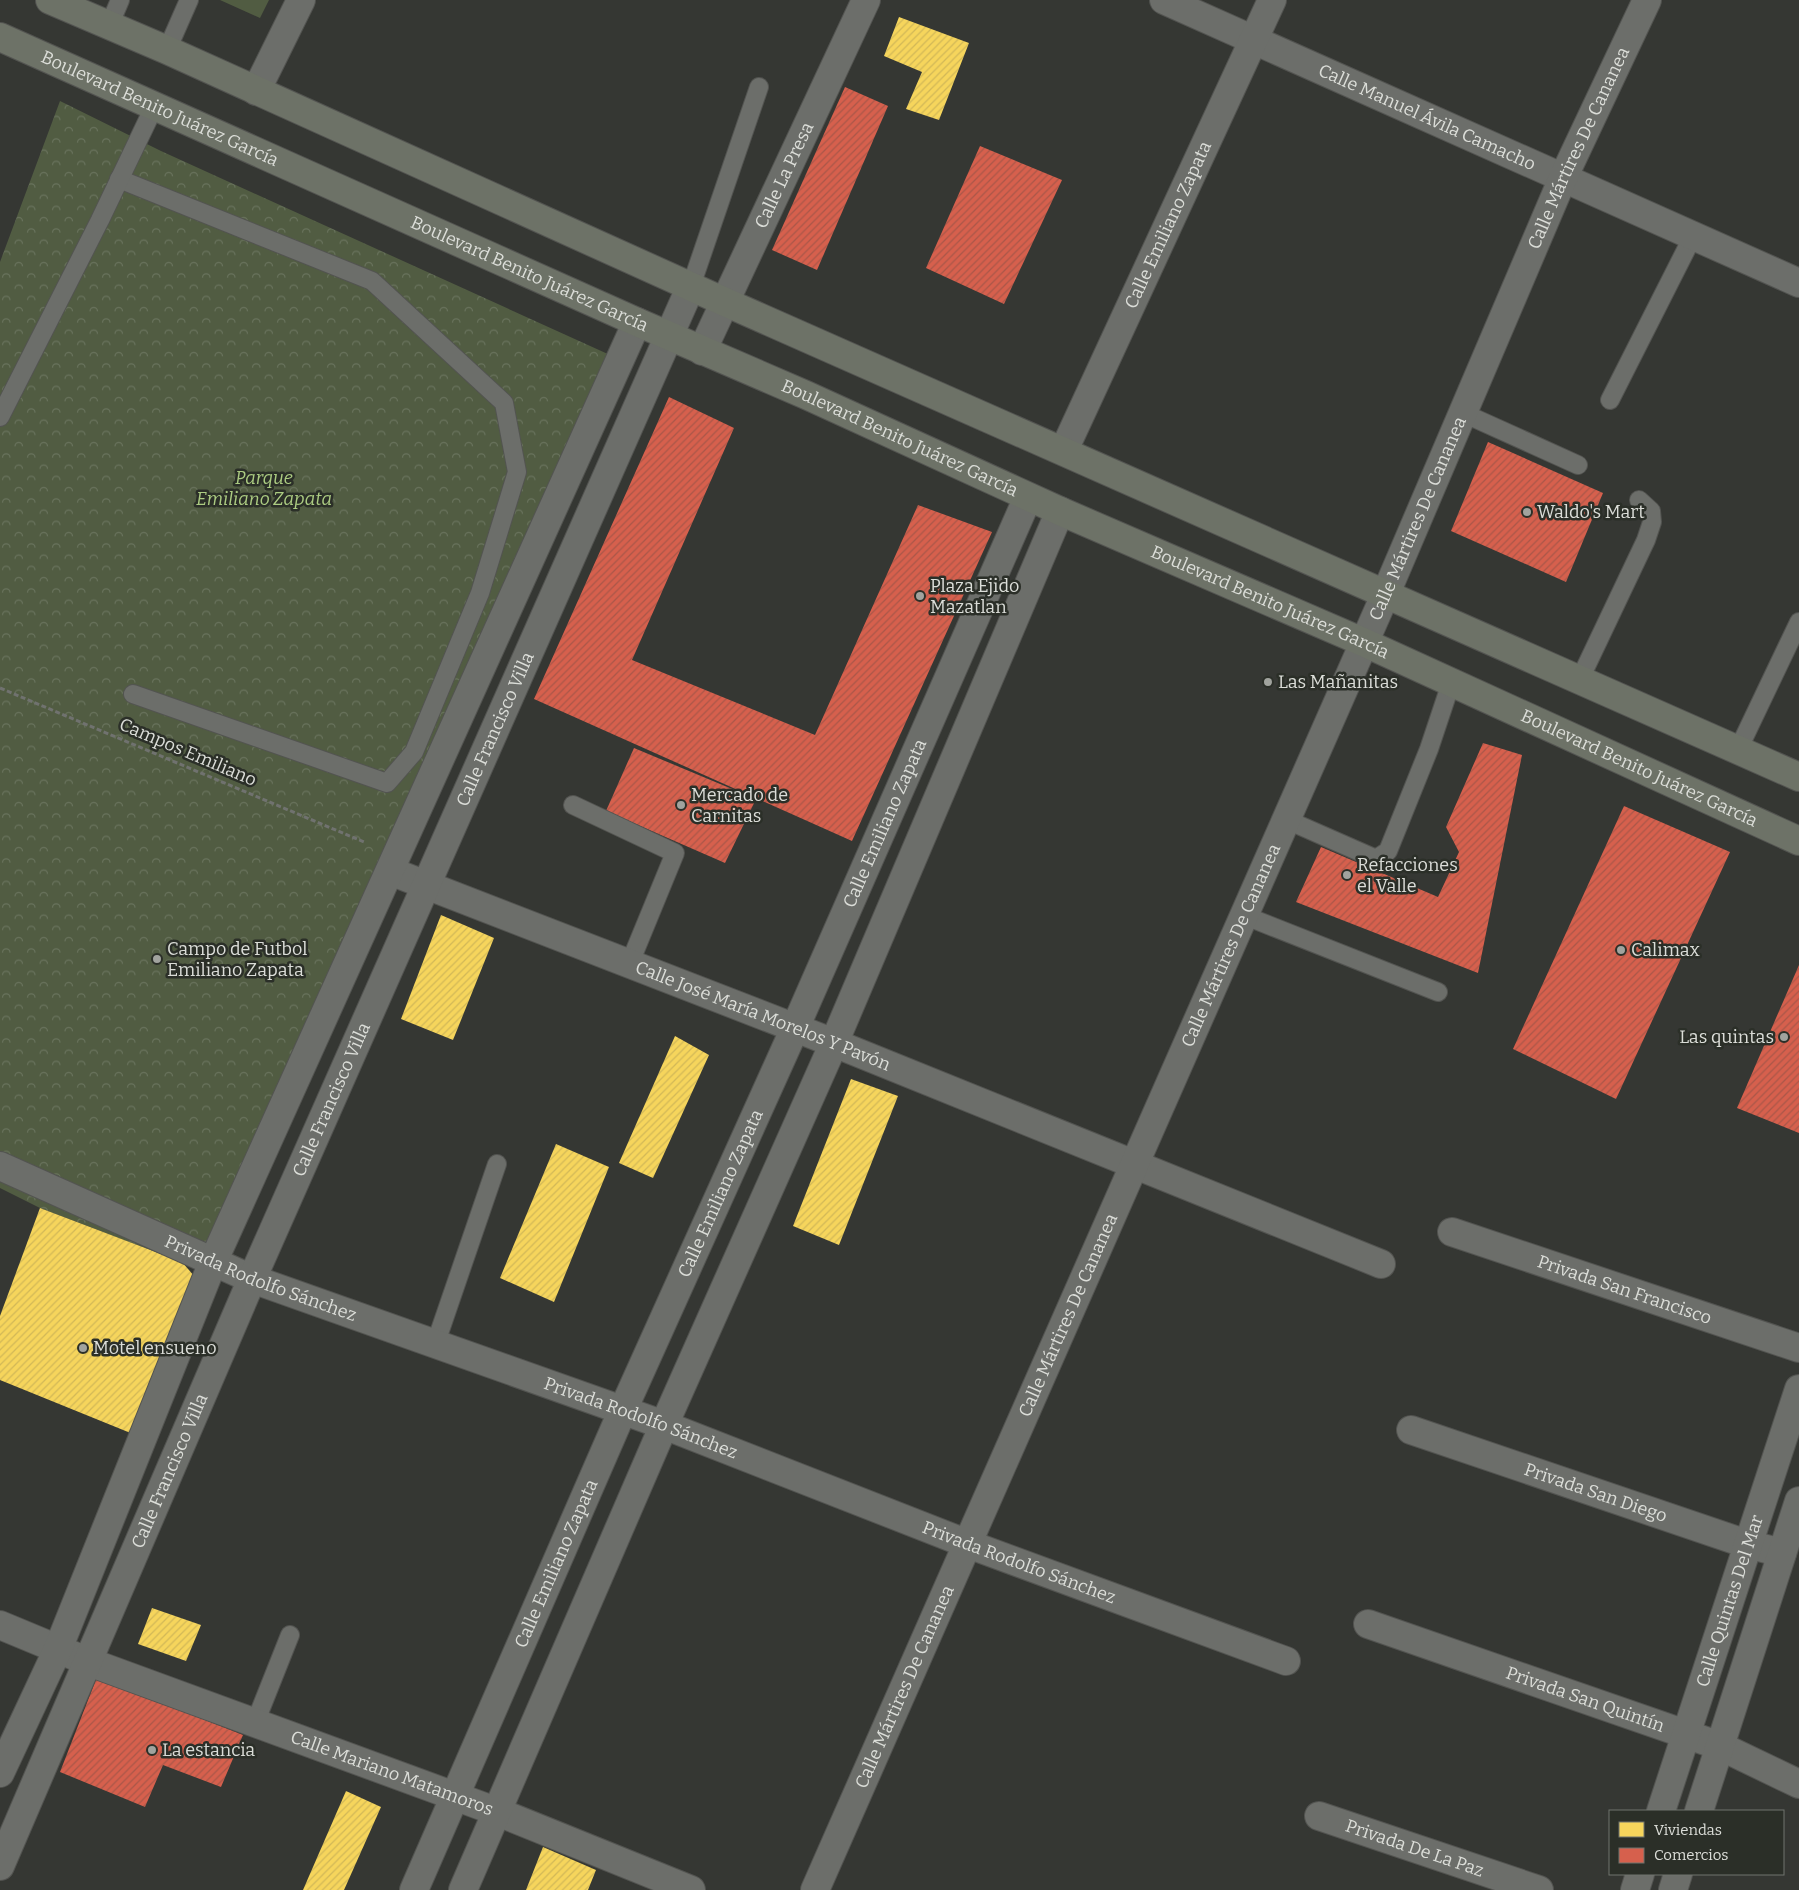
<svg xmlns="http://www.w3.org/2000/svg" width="1799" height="1890" font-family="Bitter,serif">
  <defs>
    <pattern id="park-crowns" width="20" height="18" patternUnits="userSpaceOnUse" patternTransform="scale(1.25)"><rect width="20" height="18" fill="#515c42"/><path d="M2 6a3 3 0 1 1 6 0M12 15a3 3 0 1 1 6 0" fill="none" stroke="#69735d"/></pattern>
    <pattern id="homes-hatch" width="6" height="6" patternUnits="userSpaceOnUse" patternTransform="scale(1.25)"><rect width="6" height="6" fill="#f6d55c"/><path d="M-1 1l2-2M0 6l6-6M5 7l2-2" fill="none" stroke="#d2b857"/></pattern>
    <pattern id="shops-hatch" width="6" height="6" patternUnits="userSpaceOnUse" patternTransform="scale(1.25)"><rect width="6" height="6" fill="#d6604d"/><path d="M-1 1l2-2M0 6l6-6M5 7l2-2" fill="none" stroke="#aa5749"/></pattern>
  </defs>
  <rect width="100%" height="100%" fill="#353733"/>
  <path fill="#515c42" d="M220,0H269L260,18Z"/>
  <path fill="url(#park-crowns)" d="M60,101L161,151L610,355L225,1232L182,1262L40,1208L0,1188V262Z"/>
  <g fill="url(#homes-hatch)">
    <path d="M899,17L969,43L939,120L906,109L922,72L884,56Z"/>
    <path d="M441,915L494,938L453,1040L401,1019Z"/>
    <path d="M675,1036L709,1055L653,1178L619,1163Z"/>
    <path d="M851,1079L898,1096L839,1245L793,1226Z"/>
    <path d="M556,1144L609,1167L554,1302L500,1278Z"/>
    <path d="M40,1208L182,1262L195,1277L133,1434L0,1380V1316Z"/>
    <path d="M152,1608L201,1625L186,1661L138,1644Z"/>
    <path d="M346,1791L381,1807L344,1890H303Z"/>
    <path d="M543,1847L596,1870L588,1890H526Z"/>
  </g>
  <g fill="url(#shops-hatch)">
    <path d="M845,87L888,106L817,270L772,250Z"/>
    <path d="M980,146L1062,180L1004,304L926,268Z"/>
    <path d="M669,397L734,428L632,660L815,735L918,505L992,532L852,841L534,699Z"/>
    <path d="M1488,442L1603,493L1566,582L1451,531Z"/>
    <path d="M1483,743L1522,755L1478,973L1296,902L1321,847L1438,897L1459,852L1446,827Z"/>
    <path d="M634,748L756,799L725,863L606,811Z"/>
    <path d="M1624,806L1730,852L1616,1099L1513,1049Z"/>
    <path d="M1799,965V1133L1737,1108Z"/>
    <path d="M97,1677L243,1735L221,1787L163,1765L145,1807L60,1772Z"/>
  </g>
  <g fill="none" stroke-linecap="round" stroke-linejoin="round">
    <g stroke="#535451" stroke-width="20">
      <g id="service">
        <path d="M109,26L120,0"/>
        <path d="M167,50L189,0"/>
        <path d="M119,179L372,281L504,403L517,472L480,593L414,752L387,783L133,694"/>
        <path d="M691,286L759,87"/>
        <path d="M1610,400L1693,236"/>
        <path d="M1463,413L1578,465"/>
        <path d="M0,417L100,220L155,105"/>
        <path d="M1580,679L1646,540L1652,522L1651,511L1639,500"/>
        <path d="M1738,750L1799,622"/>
        <path d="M573,805L675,853L629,965"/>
        <path d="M1285,819L1376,859L1388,851L1429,749L1451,683"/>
        <path d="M1243,915L1438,992"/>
        <path d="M435,1345L497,1164"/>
        <path d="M255,1723L290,1635"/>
      </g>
    </g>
    <g stroke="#535451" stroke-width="30">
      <g id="minor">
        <path id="s1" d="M1164,0L1799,283"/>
        <path d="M256,91L301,0"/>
        <path id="s2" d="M702,351L866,0"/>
        <path id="s3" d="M1064,450L1272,0"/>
        <path id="s4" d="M390,871L834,1043L1381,1264"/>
        <path id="s5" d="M0,1166L252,1279L664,1425L968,1544L1286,1661"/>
        <path id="s6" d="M1452,1232L1799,1348"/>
        <path id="s7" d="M1411,1430L1747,1544L1782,1553"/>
        <path id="s8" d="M1368,1624L1720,1746L1799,1784"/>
        <path id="s9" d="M0,1625L89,1662L498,1812L691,1890"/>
        <path id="s10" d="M1319,1816L1539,1890"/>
        <path id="s11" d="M815,1890L1386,593L1563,178L1647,0"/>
      </g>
    </g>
    <g stroke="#535451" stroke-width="30">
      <g id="tertiary">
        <path d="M0,1773L58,1649L213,1262L637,322"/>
        <path id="s12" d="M1661,1811L1799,1389"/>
        <path d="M1699,1811L1799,1501"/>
        <path id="s13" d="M0,1866L252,1279L691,286"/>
        <path id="s14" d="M414,1890L622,1412L795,1028L1028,497"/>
        <path d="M463,1890L664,1425L834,1043L1060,511"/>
        <path d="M1635,1890L1640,1874"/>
        <path d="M1673,1890L1678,1874"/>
      </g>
    </g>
    <g stroke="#535451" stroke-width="30">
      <g id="primary">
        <path d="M50,0L167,50L725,302L1799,777"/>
        <path id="s15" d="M0,37L637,322L806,395L1060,511L1363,642L1799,841"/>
      </g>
    </g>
    <path stroke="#70726f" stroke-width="3" stroke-dasharray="5 2.5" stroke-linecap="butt" d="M0,688L364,842"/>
    <use href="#service" stroke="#6c6e6a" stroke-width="18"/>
    <use href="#minor" stroke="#6c6e6a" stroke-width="28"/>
    <use href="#tertiary" stroke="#6c6e6a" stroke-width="28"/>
    <use href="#primary" stroke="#6d7267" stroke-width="28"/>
  </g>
  <g fill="#a1a39e" stroke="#2b2f28" stroke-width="2">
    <circle cx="1527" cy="512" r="5"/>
    <circle cx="920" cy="596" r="5"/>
    <circle cx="1268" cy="682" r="5"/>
    <circle cx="681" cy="805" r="5"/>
    <circle cx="1347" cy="875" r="5"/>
    <circle cx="1621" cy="950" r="5"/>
    <circle cx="157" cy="959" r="5"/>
    <circle cx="1784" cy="1037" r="5"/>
    <circle cx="83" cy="1348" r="5"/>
    <circle cx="152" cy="1750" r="5"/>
  </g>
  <g text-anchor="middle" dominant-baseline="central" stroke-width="5" stroke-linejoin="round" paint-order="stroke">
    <g font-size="18" fill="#dbddd8" stroke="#2b2f28">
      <text stroke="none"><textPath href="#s15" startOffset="175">Boulevard Benito Juárez García</textPath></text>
      <text stroke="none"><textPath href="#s1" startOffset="288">Calle Manuel Ávila Camacho</textPath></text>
      <text stroke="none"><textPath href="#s11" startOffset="1902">Calle Mártires De Cananea</textPath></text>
      <text stroke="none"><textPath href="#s2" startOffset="194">Calle La Presa</textPath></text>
      <text stroke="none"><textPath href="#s3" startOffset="248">Calle Emiliano Zapata</textPath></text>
      <text stroke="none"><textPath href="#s15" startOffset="580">Boulevard Benito Juárez García</textPath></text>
      <text stroke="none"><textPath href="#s15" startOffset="985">Boulevard Benito Juárez García</textPath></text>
      <text stroke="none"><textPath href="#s11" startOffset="1498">Calle Mártires De Cananea</textPath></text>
      <text stroke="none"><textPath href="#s15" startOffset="1390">Boulevard Benito Juárez García</textPath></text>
      <text stroke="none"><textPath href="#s13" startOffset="1240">Calle Francisco Villa</textPath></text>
      <text transform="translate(188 752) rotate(23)">Campos Emiliano</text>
      <text stroke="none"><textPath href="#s15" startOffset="1795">Boulevard Benito Juárez García</textPath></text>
      <text stroke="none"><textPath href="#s14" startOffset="1166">Calle Emiliano Zapata</textPath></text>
      <text stroke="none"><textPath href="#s11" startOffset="1032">Calle Mártires De Cananea</textPath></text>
      <text stroke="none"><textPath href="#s4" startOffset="400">Calle José María Morelos Y Pavón</textPath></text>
      <text stroke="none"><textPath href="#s13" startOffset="835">Calle Francisco Villa</textPath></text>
      <text stroke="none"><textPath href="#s14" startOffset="761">Calle Emiliano Zapata</textPath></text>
      <text stroke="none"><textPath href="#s5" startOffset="284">Privada Rodolfo Sánchez</textPath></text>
      <text stroke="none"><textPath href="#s6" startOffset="182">Privada San Francisco</textPath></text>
      <text stroke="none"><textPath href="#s11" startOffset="628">Calle Mártires De Cananea</textPath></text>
      <text stroke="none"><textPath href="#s5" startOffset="689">Privada Rodolfo Sánchez</textPath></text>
      <text stroke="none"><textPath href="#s13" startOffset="430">Calle Francisco Villa</textPath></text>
      <text stroke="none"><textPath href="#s7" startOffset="195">Privada San Diego</textPath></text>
      <text stroke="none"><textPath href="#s5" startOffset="1094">Privada Rodolfo Sánchez</textPath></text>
      <text stroke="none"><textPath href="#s14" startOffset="356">Calle Emiliano Zapata</textPath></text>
      <text stroke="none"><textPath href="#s12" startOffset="221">Calle Quintas Del Mar</textPath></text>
      <text stroke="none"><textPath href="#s11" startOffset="222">Calle Mártires De Cananea</textPath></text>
      <text stroke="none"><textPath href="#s8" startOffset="230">Privada San Quintín</textPath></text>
      <text stroke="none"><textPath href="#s9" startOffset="419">Calle Mariano Matamoros</textPath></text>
      <text stroke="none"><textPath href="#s10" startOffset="101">Privada De La Paz</textPath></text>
    </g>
    <g font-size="18" font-style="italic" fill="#accc82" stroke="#2b2f28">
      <text x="264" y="478">Parque<tspan x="264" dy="21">Emiliano Zapata</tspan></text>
    </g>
    <g font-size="18" fill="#dbddd8" stroke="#2b2f28" text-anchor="start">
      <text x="1537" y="512">Waldo's Mart</text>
      <text x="930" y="586">Plaza Ejido<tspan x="930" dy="21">Mazatlan</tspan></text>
      <text x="1278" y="682">Las Mañanitas</text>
      <text x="691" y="795">Mercado de<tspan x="691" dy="21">Carnitas</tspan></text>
      <text x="1357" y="865">Refacciones<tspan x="1357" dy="21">el Valle</tspan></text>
      <text x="167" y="949">Campo de Futbol<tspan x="167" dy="21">Emiliano Zapata</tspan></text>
      <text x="1631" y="950">Calimax</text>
      <text x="1774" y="1037" text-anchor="end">Las quintas</text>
      <text x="93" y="1348">Motel ensueno</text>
      <text x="162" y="1750">La estancia</text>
    </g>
  </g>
  <rect x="1609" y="1810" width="175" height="65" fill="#2b2f28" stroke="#71756e"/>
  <rect x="1619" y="1822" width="25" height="15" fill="#f6d55c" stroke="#71756e"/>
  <text x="1654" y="1835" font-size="15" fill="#dbddd8">Viviendas</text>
  <rect x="1619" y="1848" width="25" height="15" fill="#d6604d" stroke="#71756e"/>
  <text x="1654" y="1860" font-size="15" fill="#dbddd8">Comercios</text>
</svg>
